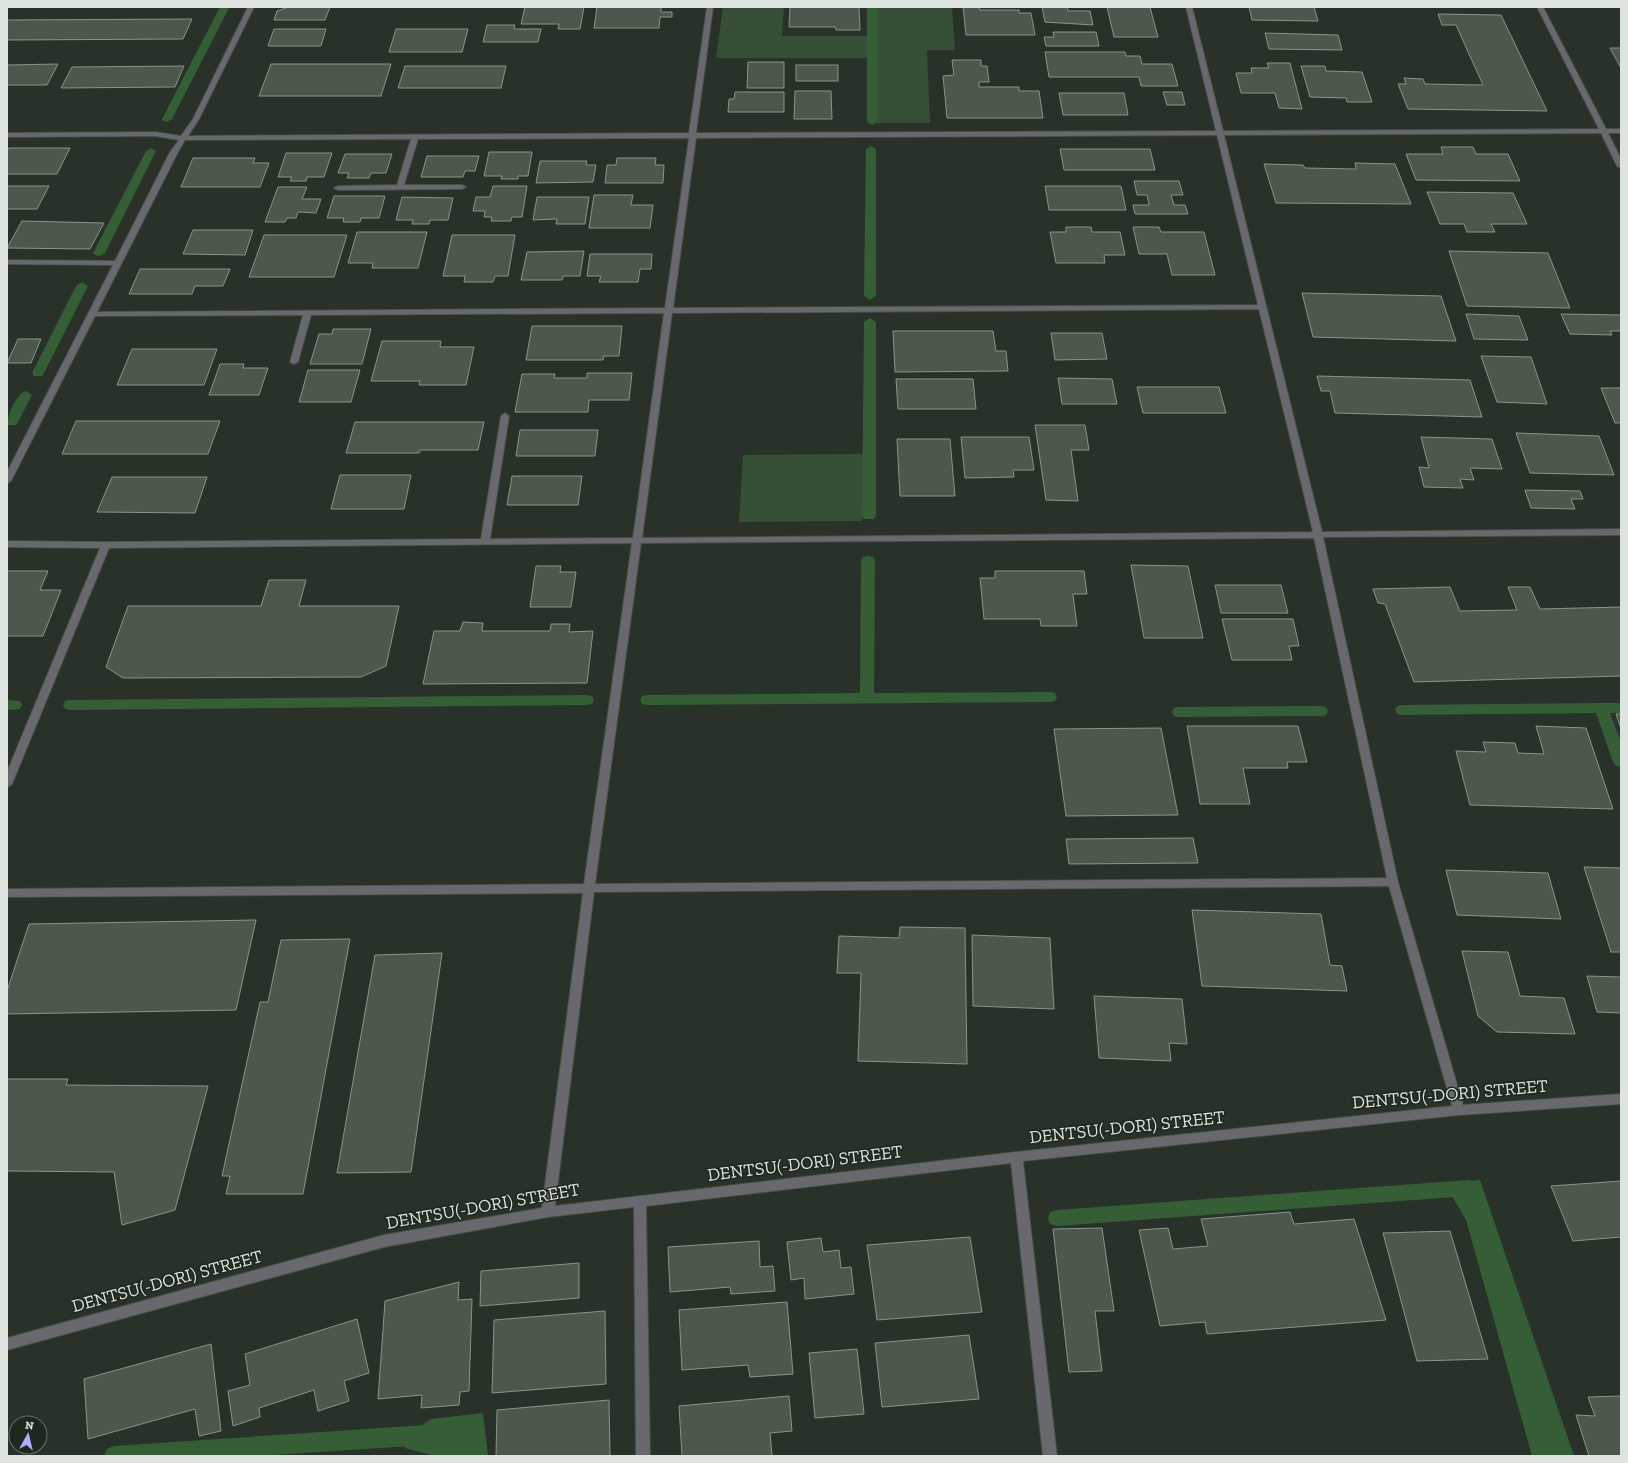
<svg xmlns="http://www.w3.org/2000/svg" width="1628" height="1463" font-family="'Zilla Slab',serif">
  <rect width="100%" height="100%" fill="#283228"/>
  <g fill="#374e37">
    <path d="M723,7H784L782,36H868L869,7H952L955,50H927L930,123H867L868,58H716Z"/>
    <path d="M863,454L862,521L739,522L743,455Z"/>
  </g>
  <g fill="#355e36">
    <path d="M1480,1180L1574,1456H1532L1466,1220L1448,1189L1452,1183Z"/>
    <path d="M483,1413L488,1456H435L405,1448L406,1437L431,1419Z"/>
  </g>
  <g fill="none" stroke-linecap="round" stroke-linejoin="round">
    <g fill="#355e36" fill-rule="evenodd">
      <path d="M220,7L229,8L172,119L167,122L163,121L162,119Z"/>
      <path d="M867,7H877V122L872,125L867,122Z"/>
      <path d="M871,146L876,149V296L870,300L864,296L866,149Z"/>
      <path d="M151,148L156,151L105,253L99,256L95,255L93,253L146,151Z"/>
      <path d="M82,282L88,286L44,373L42,376H34L32,373L76,286Z"/>
      <path d="M870,318L876,322V516L874,519H864L862,516L864,322Z"/>
      <path d="M26,391L32,395L18,422L16,425H8C6,416 17,393 26,391Z"/>
      <path d="M868,556L873,557L875,560L874,693L1050,692L1055,693L1057,697L1055,701L1050,702L647,705L642,704L640,700L642,696L647,695L860,693L861,560L863,557Z"/>
      <path d="M587,695L592,696L594,700L592,704L587,705L70,710L65,709L63,705L65,701L70,700Z"/>
      <path d="M7,700L20,701L22,705L20,709L7,710Z"/>
      <path d="M1601,703H1621V713H1610L1621,742V767L1616,766L1613,762L1596,713L1402,715L1397,714L1395,710L1397,706L1402,705Z"/>
      <path d="M1321,706L1326,707L1328,711L1326,715L1321,716L1179,717L1174,716L1172,712L1174,708L1179,707Z"/>
      <path d="M1469,1180L1476,1182L1478,1188L1476,1194L1469,1196L1057,1226L1050,1224L1048,1218L1050,1212L1057,1210Z"/>
      <path d="M426,1425L433,1428L436,1435L433,1442L426,1445L259,1456H104L107,1449L114,1446Z"/>
    </g>
  </g>
  <g fill="#4d584d" stroke="#899589">
    <path d="M289,7H330L325,20H274L277,11Z"/>
    <path d="M525,7H584L580,29H558L559,24H521Z"/>
    <path d="M597,7H661V12H672V17H660L659,28H594Z"/>
    <path d="M790,7H859L860,30H836L835,27H789Z"/>
    <path d="M963,7H979L980,10H1019V13H1031L1035,35H966Z"/>
    <path d="M1042,7H1067L1068,11H1090L1093,25L1045,22Z"/>
    <path d="M1107,7H1150L1158,37H1114Z"/>
    <path d="M1249,7H1314L1318,21L1252,20Z"/>
    <path d="M1438,14L1501,15L1547,111L1408,109L1398,84H1406L1404,78L1423,79L1425,84L1483,85L1456,25H1442Z"/>
    <path d="M192,19L183,39L7,40V20Z"/>
    <path d="M487,25H515L514,29H541L538,42H483Z"/>
    <path d="M274,29H326L321,46H268Z"/>
    <path d="M396,29H468L462,52H389Z"/>
    <path d="M1053,32H1096L1099,46H1046L1044,37H1054Z"/>
    <path d="M1265,33L1338,35L1342,50L1269,49Z"/>
    <path d="M1610,48H1621V68Z"/>
    <path d="M1045,52H1125L1126,56H1140L1142,64H1172L1178,86H1141L1139,77H1049Z"/>
    <path d="M952,60H981V66H987L989,82H979V87H1019V91H1039L1043,118H947L943,76L954,75Z"/>
    <path d="M748,62H784V88H747Z"/>
    <path d="M1267,63H1290L1302,109L1279,108L1275,93H1241L1236,73H1252L1251,68H1269Z"/>
    <path d="M58,64L47,85H7V65Z"/>
    <path d="M271,64H391L381,96H259Z"/>
    <rect x="796" y="65" width="42" height="16"/>
    <path d="M184,66L175,87L61,88L72,67Z"/>
    <path d="M405,66H506L501,88H398Z"/>
    <path d="M1301,66H1325L1326,71L1362,72L1372,102H1347L1346,98L1310,97Z"/>
    <path d="M795,91H831L832,119H794Z"/>
    <path d="M735,92H784V112H728L729,99H734Z"/>
    <path d="M1163,92H1182L1185,105H1167Z"/>
    <path d="M1059,93H1124L1128,115H1063Z"/>
    <path d="M1441,147H1473L1476,154H1508L1520,181L1416,180L1406,154H1443Z"/>
    <path d="M9,148H70L57,174H7V151Z"/>
    <path d="M1060,149H1150L1155,170H1064Z"/>
    <path d="M489,152H532L528,176H518V179H501L502,176H484Z"/>
    <path d="M286,153H332L324,177H307L306,181H290L292,177H278Z"/>
    <path d="M345,154H392L386,173H371L369,178H347L349,173H338Z"/>
    <path d="M427,156H479L475,171H465L463,177H421Z"/>
    <path d="M193,158H255L253,163H269L260,187H181Z"/>
    <path d="M617,158H656L655,165H664L663,183H605L607,165H616Z"/>
    <path d="M540,161H587L586,165H596L593,182L536,183Z"/>
    <path d="M1355,163L1395,164L1411,204L1276,203L1264,164L1303,165L1305,168L1356,169Z"/>
    <path d="M1134,181H1179L1183,195H1171L1174,205H1185L1188,214H1135L1133,205H1149L1147,195H1137Z"/>
    <path d="M7,186H49L37,209H7Z"/>
    <path d="M493,186H527L522,217H512L511,221H491L492,217H484L485,211H473L476,197H490Z"/>
    <path d="M1045,186H1121L1126,210H1049Z"/>
    <path d="M278,187H307L302,199H321L316,213L298,212L296,218H287L285,222H265Z"/>
    <path d="M1427,192L1513,193L1527,224H1491L1495,232H1467L1464,224H1440Z"/>
    <path d="M594,195H633L631,205H653L650,228H589Z"/>
    <path d="M334,196H385L379,218H361L360,222H343L344,218H327Z"/>
    <path d="M402,197L453,198L448,220H430L429,224H412L413,220H396Z"/>
    <path d="M537,197H589L585,224H556L557,219L533,220Z"/>
    <path d="M22,221L104,223L90,249L7,248Z"/>
    <path d="M1066,227H1091L1092,232H1120L1125,255H1104L1105,263H1056L1050,232H1066Z"/>
    <path d="M1133,227H1159L1161,232H1204L1215,275H1172L1167,254H1139Z"/>
    <path d="M193,230H253L245,255L183,254Z"/>
    <path d="M357,232H427L418,268H372L373,263H348Z"/>
    <path d="M264,235H347L334,277H249Z"/>
    <path d="M452,235H515L508,276H495L493,282H464L465,276H443Z"/>
    <path d="M584,251L580,276H563L562,280H521L527,252Z"/>
    <path d="M1449,251L1548,253L1570,308L1467,306Z"/>
    <path d="M590,254H652L651,269H640L638,282H599L601,276H587Z"/>
    <path d="M140,269H230L223,286H195L192,294H129Z"/>
    <path d="M1302,293L1441,296L1456,341L1313,337Z"/>
    <path d="M1466,314L1519,316L1528,340L1474,339Z"/>
    <path d="M1561,314L1621,315V331H1610L1612,335L1570,334Z"/>
    <path d="M532,326H622L619,356H604L603,360H526Z"/>
    <path d="M333,329H371L362,364H310L319,334H332Z"/>
    <path d="M893,331H993L996,351H1006L1008,371L895,372Z"/>
    <path d="M1051,333H1102L1107,359L1055,360Z"/>
    <path d="M18,339H41L31,363H7Z"/>
    <path d="M382,341H441L440,347H474L466,385H419L420,381H371Z"/>
    <path d="M132,349H217L204,385H117Z"/>
    <path d="M1481,356L1531,357L1547,404L1497,402Z"/>
    <path d="M220,364H244L243,368H268L259,395H209Z"/>
    <path d="M308,370H360L351,402H299Z"/>
    <path d="M587,373H632L629,400H589L588,412H515L522,374H555L554,378H587Z"/>
    <path d="M1317,376L1470,380L1482,417L1335,413L1330,391H1321Z"/>
    <path d="M1058,378L1112,379L1117,404H1062Z"/>
    <path d="M896,379H973L976,409H898Z"/>
    <path d="M1137,387H1219L1226,413H1143Z"/>
    <path d="M1601,388H1621V423H1615Z"/>
    <path d="M76,421H220L208,454H62Z"/>
    <path d="M355,422H484L478,450H420L419,453H346Z"/>
    <path d="M1035,425H1085L1089,450H1071L1078,501L1046,500Z"/>
    <path d="M520,430H598L595,456H516Z"/>
    <path d="M1516,433L1599,436L1614,475L1530,473Z"/>
    <path d="M961,437H1029L1034,470H1013L1014,477L965,478Z"/>
    <path d="M1421,437L1492,439L1502,469L1470,468L1474,480L1460,479L1463,488L1424,487L1419,467L1429,468Z"/>
    <path d="M897,439H950L955,496H900Z"/>
    <path d="M340,475H411L404,509H331Z"/>
    <path d="M512,476H582L578,505H507Z"/>
    <path d="M112,477H207L195,513L97,512Z"/>
    <path d="M1525,490L1580,491L1583,499H1571L1575,509L1531,508Z"/>
    <path d="M1131,565L1188,566L1203,638H1144Z"/>
    <path d="M536,566H561L560,572H576L571,607H530Z"/>
    <path d="M7,571H48L40,590H61L43,636H7Z"/>
    <path d="M995,571H1084L1087,594H1073L1077,626H1041L1040,619H984L980,578H995Z"/>
    <path d="M269,580H306L299,606H399L386,666L361,677L123,678L106,667L128,606H261Z"/>
    <path d="M1215,585H1281L1288,613H1221Z"/>
    <path d="M1450,587L1460,611L1517,610L1508,587H1530L1540,609L1621,607V676L1414,682L1385,604L1378,603L1373,589Z"/>
    <path d="M1222,619H1293L1299,646H1289L1292,660H1232Z"/>
    <path d="M463,622L483,623L482,631H550L551,624H570L569,632L593,631L587,683L423,684L434,631H460Z"/>
    <path d="M1616,714H1621V729Z"/>
    <path d="M1187,726H1298L1307,762H1287L1288,768H1243L1250,804H1200Z"/>
    <path d="M1536,726L1586,728L1613,809L1470,805L1456,751L1486,752L1483,742L1515,743L1518,753L1544,754Z"/>
    <path d="M1161,728L1178,815L1066,816L1054,729Z"/>
    <path d="M1193,838L1198,863L1069,864L1066,839Z"/>
    <path d="M1584,867L1621,868V952H1611Z"/>
    <path d="M1446,870L1548,873L1561,919L1457,915Z"/>
    <path d="M1192,910L1321,914L1330,965L1342,966L1347,991L1202,986Z"/>
    <path d="M256,920L236,1010L7,1014V991L29,924Z"/>
    <path d="M900,927L965,928L967,1064L858,1061L861,973H837L839,936L899,938Z"/>
    <path d="M972,935L1050,938L1054,1009L973,1006Z"/>
    <path d="M350,939L303,1194H226L230,1176H222L260,1002H268L281,940Z"/>
    <path d="M1462,951L1508,952L1520,996L1564,998L1575,1034L1497,1032L1478,1016Z"/>
    <path d="M442,953L411,1172L337,1173L375,955Z"/>
    <path d="M1587,976L1621,977V1013L1597,1012Z"/>
    <path d="M1094,996L1182,999L1187,1044L1169,1043L1171,1061L1099,1058Z"/>
    <path d="M7,1079H68L66,1085L208,1086L175,1210L122,1225L114,1172L7,1171Z"/>
    <path d="M1621,1181V1237L1573,1241L1551,1186Z"/>
    <path d="M1290,1212L1294,1224L1354,1219L1386,1320L1207,1334L1205,1322L1160,1326L1139,1230L1168,1228L1173,1249L1208,1246L1201,1219Z"/>
    <path d="M1102,1228L1114,1311H1095L1102,1371L1069,1372L1053,1229Z"/>
    <path d="M1450,1231L1488,1359L1417,1361L1383,1233Z"/>
    <path d="M970,1237L982,1312L877,1320L867,1245Z"/>
    <path d="M821,1238L823,1252L839,1250L841,1268L851,1267L854,1294L805,1299L804,1278L791,1280L787,1242Z"/>
    <path d="M759,1241L760,1267L773,1266L775,1291L731,1294L730,1287L670,1292L668,1247Z"/>
    <path d="M579,1263V1298L480,1306L481,1271Z"/>
    <path d="M459,1282L458,1300L472,1299L469,1391L460,1392L459,1405L421,1408L422,1395L378,1399L385,1301Z"/>
    <path d="M787,1302L793,1374L750,1377L748,1365L682,1370L679,1310Z"/>
    <path d="M605,1311L606,1384L492,1393L494,1320Z"/>
    <path d="M357,1319L369,1373L344,1381L349,1401L318,1411L314,1390L259,1408L260,1417L233,1426L228,1391L250,1385L245,1354Z"/>
    <path d="M969,1335L979,1399L882,1407L875,1343Z"/>
    <path d="M211,1344L221,1431L199,1436L195,1409L88,1439L84,1379Z"/>
    <path d="M857,1349L864,1414L815,1418L809,1353Z"/>
    <path d="M789,1396L792,1431L770,1433L772,1456H682L679,1406Z"/>
    <path d="M1621,1396V1456H1589L1576,1415L1595,1416L1588,1397Z"/>
    <path d="M609,1400L610,1456H496L497,1410Z"/>
  </g>
  <g fill="none" stroke-linecap="round" stroke-linejoin="round">
    <g stroke="#454e45" stroke-width="2">
      <path id="minor" d="M248,7H254L199,119L188,136L689,133L707,7H713L696,133L1216,131L1186,7H1192L1223,131L1599,129L1537,7H1543L1606,129H1621V133H1608L1621,159V168L1617,166L1601,133L1224,135L1322,532L1621,529V535L1323,537L1398,882L1463,1105L1621,1094V1104L1459,1115L1023,1161L1057,1456H1043L1011,1163L646,1206L650,1456H636L634,1207L548,1217L384,1247L7,1350V1338L384,1235L542,1208L583,893L7,897V889L584,884L632,543L109,548L12,784L7,788V772L100,548L7,547V541L106,542L481,539L501,416L505,413L509,416L490,539L633,538L664,313L311,315L298,362L294,364L290,362L303,315L95,316L11,481L7,484V472L113,265L7,264V260L115,261L170,152L179,140L155,136L7,137V133L155,132L181,136L193,119ZM1217,135L1258,305L673,308L696,138ZM689,138L665,308L97,312L178,152L185,140L411,139L397,185L338,186L334,188L338,190L462,189L466,187L462,185H404L418,139ZM1259,309L1313,532L642,538L672,313ZM1314,538L1387,878L595,884L641,543ZM1389,886L1452,1106L1016,1152L555,1206L594,892Z"/>
    </g>
    <use href="#minor" fill="#68696f" fill-rule="evenodd"/>
  </g>
  <g text-anchor="middle" dominant-baseline="central" stroke-width="3" stroke-linejoin="round" paint-order="stroke">
    <g font-size="18" fill="#dde3dd" stroke="#1e281e">
      <text transform="translate(1450 1094) rotate(-5)">DENTSU(-DORI) STREET</text>
      <text transform="translate(1127 1127) rotate(-6)">DENTSU(-DORI) STREET</text>
      <text transform="translate(805 1163) rotate(-7)">DENTSU(-DORI) STREET</text>
      <text transform="translate(483 1206) rotate(-10)">DENTSU(-DORI) STREET</text>
      <text transform="translate(167 1281) rotate(-15)">DENTSU(-DORI) STREET</text>
    </g>
  </g>
  <rect width="1628" height="1463" fill="none" stroke="#dde3dd" stroke-width="16"/>
  <g transform="translate(28 1435) rotate(8)"><circle r="19" fill="#1e281e" stroke="#6a736a"/>
  <path d="M0-3L7 15L0 10L-7 15Z" fill="#aeaefb"/>
  <text y="-6" font-size="11" font-weight="bold" text-anchor="middle" fill="#dde3dd">N</text>
  </g>
</svg>
